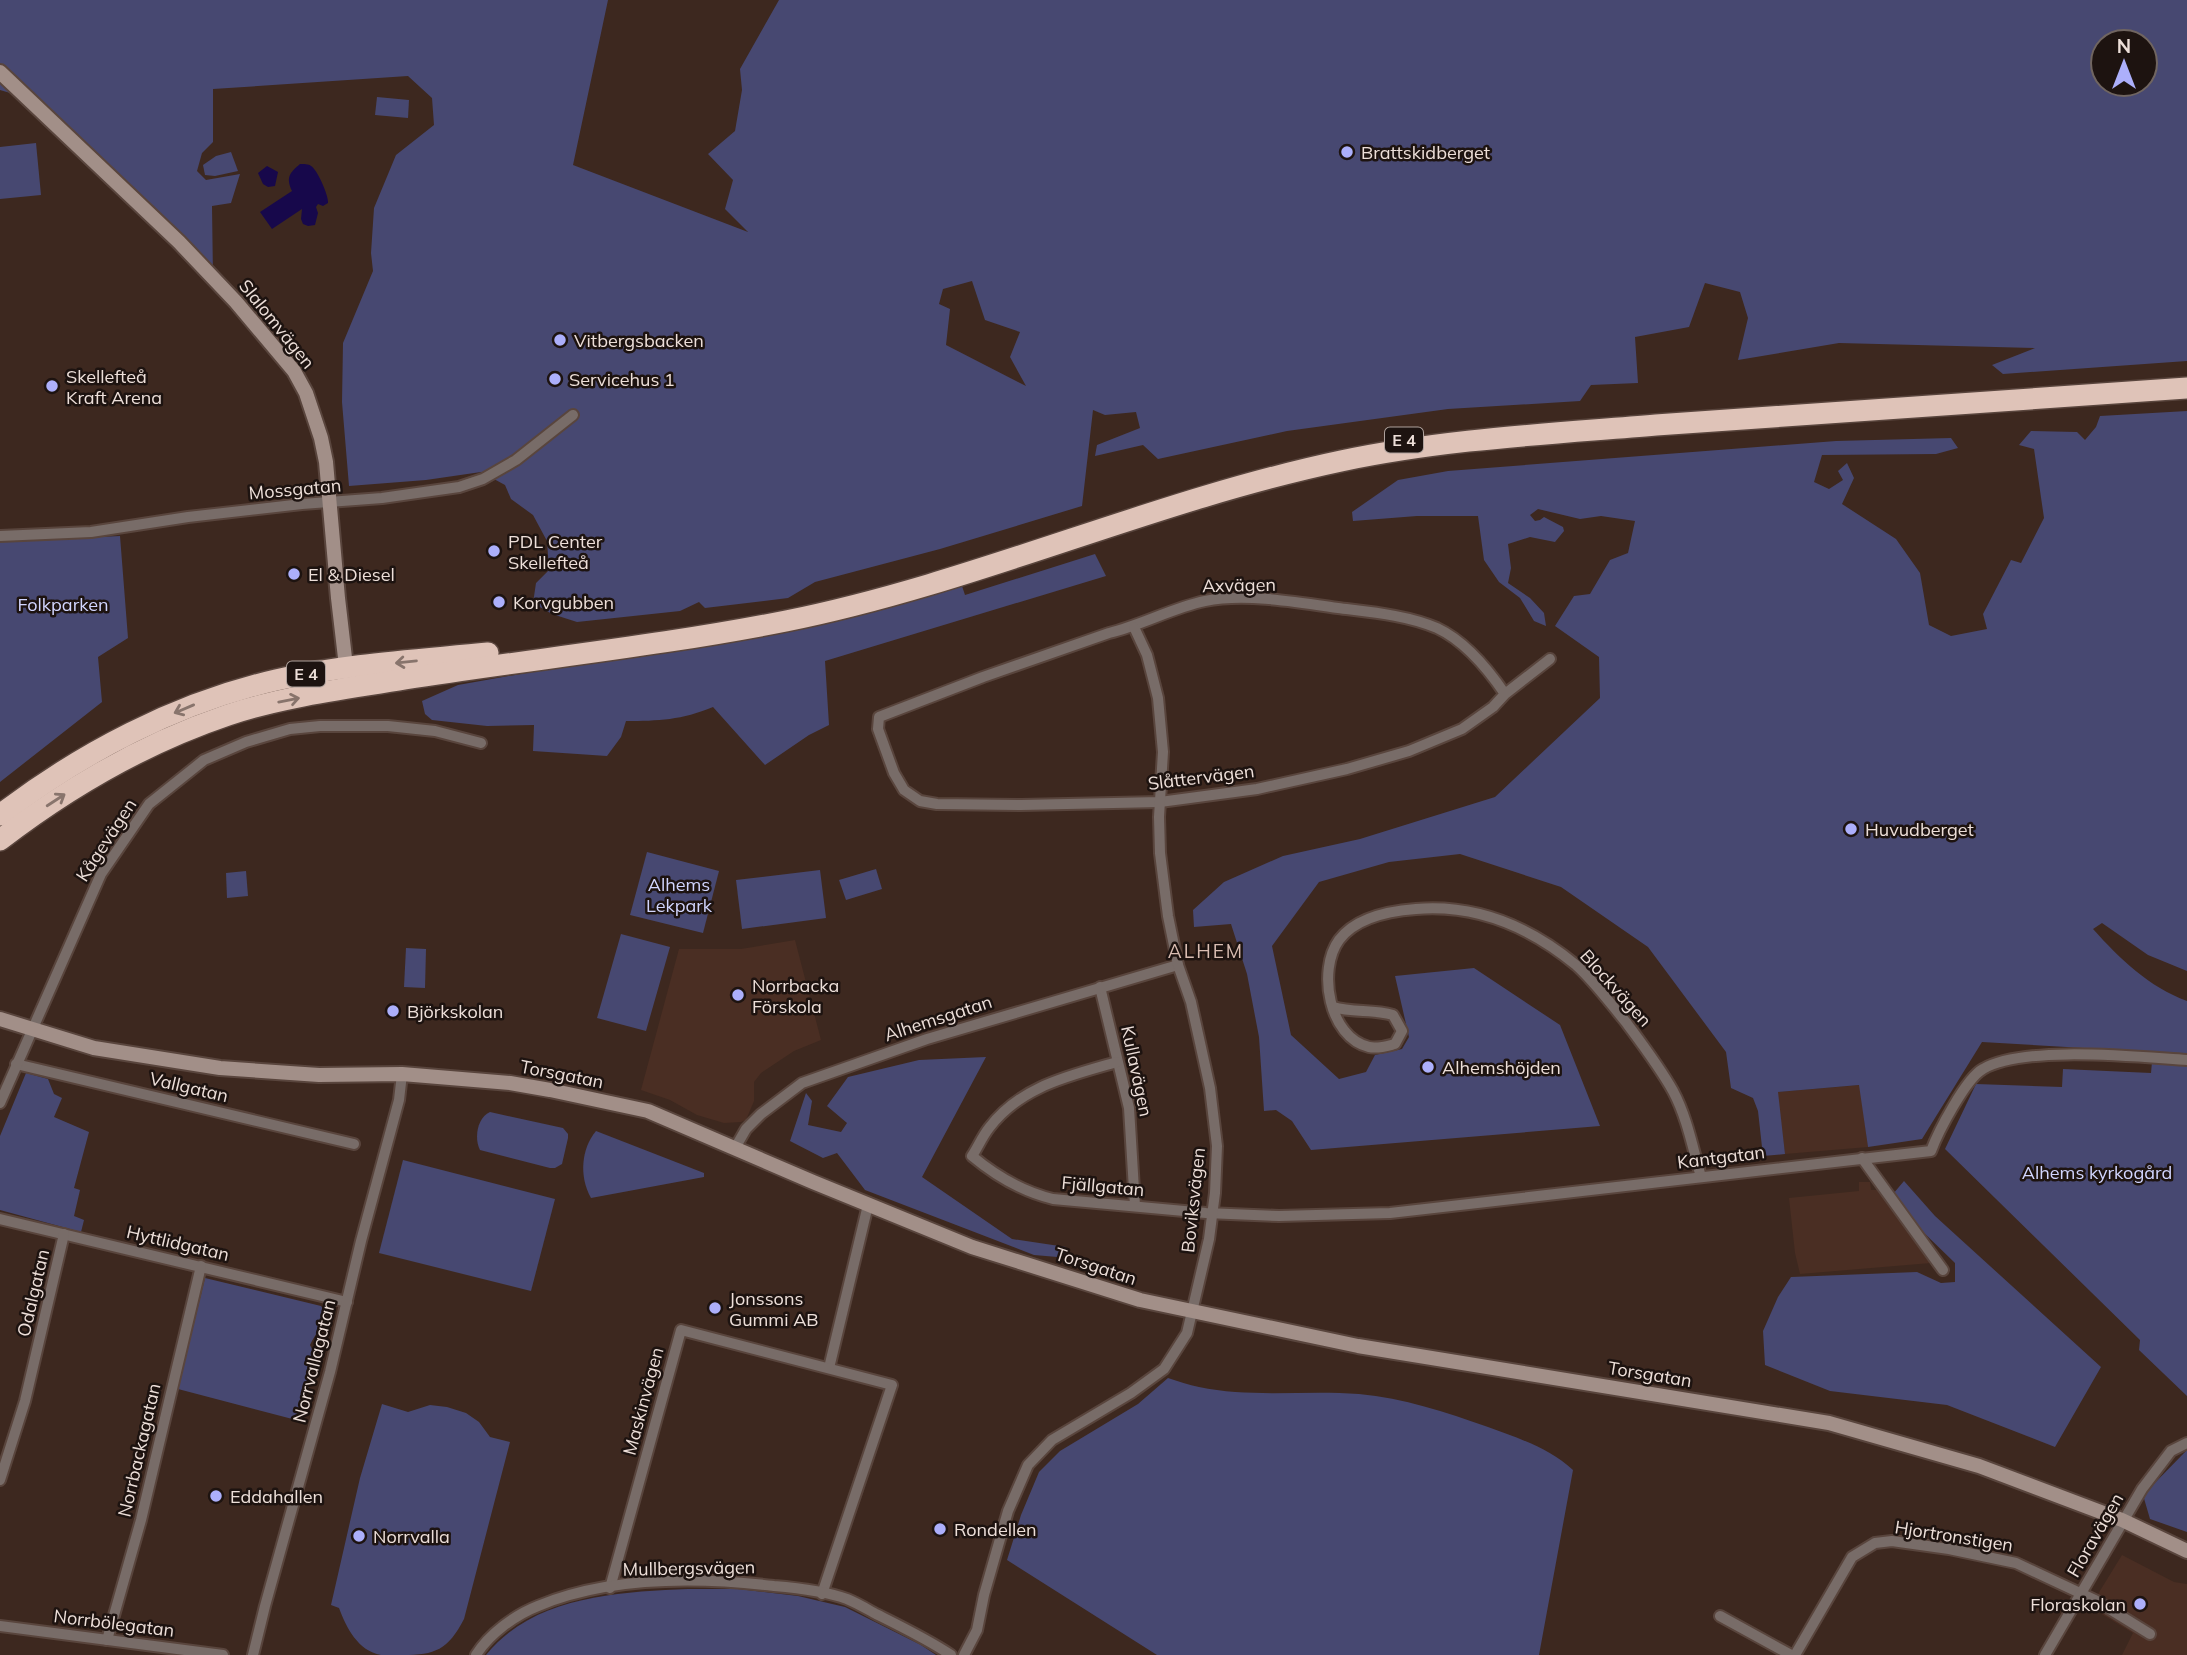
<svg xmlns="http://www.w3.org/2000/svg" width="2187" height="1655" font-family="Mulish,sans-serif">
  <rect width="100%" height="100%" fill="#3d281f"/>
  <g fill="#4a2e23">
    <path d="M795,940L821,1040L794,1051L761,1073L754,1082V1101L746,1120L741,1122L724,1123L697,1115L670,1100L641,1090L679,949H741Z"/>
    <path d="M1860,1085L1868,1147L1785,1154L1777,1092Z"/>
    <path d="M1859,1182H1870L1871,1190H1881L1931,1263L1800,1274L1795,1253L1789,1198L1859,1191Z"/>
    <path d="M2122,1555L2174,1582L2187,1584V1655H2122L2133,1633L2090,1607Z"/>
  </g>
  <g fill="#474871" fill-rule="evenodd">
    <path d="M0,0H608L573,165L748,232L725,209L733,180L708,154L735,131L742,90L740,69L779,0H2187V361L2003,374L1992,365L2035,348L1839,343L1738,360L1748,318L1740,292L1705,283L1689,327L1635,337L1638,383L1591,385L1580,401L1448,409L1287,431L1158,459L1143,445L1095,456L1097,445L1140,428L1136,412L1105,415L1093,410L1082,506L940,549L815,582L788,598L705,608L699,602L680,611L577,622L552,614L533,603L536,583L549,570L547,541L533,515L511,499L505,485L481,472L426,480L349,486L342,402L343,343L373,271L371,253L374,208L396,155L434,125L432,98L408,76L213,89V142L202,153L197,171L206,180L240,174L231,203L212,206L213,278L27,98L0,90ZM2103,42H2145V84H2103ZM972,281L985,320L1020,332L1010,357L1026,386L946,345L950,309L939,304L943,289Z"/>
    <path d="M377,97L409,100L408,118L375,115Z"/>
    <path d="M36,143L41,195L0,199V147Z"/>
    <path d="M231,152L238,171L215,176L205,175L203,165L216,156Z"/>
    <path d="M2187,411V971L2148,955L2102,923L2093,929C2120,959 2149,987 2187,1001V1054L1982,1042L1922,1139L1868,1147L1859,1085L1778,1092L1785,1154L1763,1156L1758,1111L1753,1098L1731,1088L1726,1052L1648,947L1561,887L1460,854L1389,862L1319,882L1272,946L1291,1035L1339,1079L1366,1072L1375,1055L1402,1049L1409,1037L1395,976L1474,968L1560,1025L1600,1126L1311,1150L1292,1121L1276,1110L1264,1111L1259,1037L1247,974L1231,924L1194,927L1193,910L1224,882L1283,856L1360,839L1495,797L1600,698L1599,657L1555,626L1574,596L1590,594L1610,560L1628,553L1635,521L1601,516L1580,519L1538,509L1530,515L1535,521L1540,520L1544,517L1563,527L1564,531L1555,542L1530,537L1508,544L1511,568L1508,583L1530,598L1544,613L1546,626L1534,621L1520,598L1499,582L1484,560L1478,516H1417L1353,521L1352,512L1398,480L1448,471L1836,441L1951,438L1958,448L1936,454L1822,455L1814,482L1829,489L1843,480L1838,471L1847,463L1854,478L1842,504L1896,539L1920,573L1929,625L1951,636L1987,629L1983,614L2011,560L2021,563L2044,518L2034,449L2019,445L2031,431L2077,432L2085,440L2096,427L2100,416Z"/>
    <path d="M120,536L128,638L98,657L102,702L0,782V542Z"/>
    <path d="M1095,554L1106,576L825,661L829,725L809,735L765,765L713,707C682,720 658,721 626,721L621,737L607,756L533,751L534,725L487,726L432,720L425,714L422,701L458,685L832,619L961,583L965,595Z"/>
    <path d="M647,852L719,871L703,933L630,915Z"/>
    <path d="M876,869L882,889L846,900L839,880Z"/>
    <path d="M820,870L826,918L742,929L736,880Z"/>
    <path d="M246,871L248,896L227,898L226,873Z"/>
    <path d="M621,934L670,947L646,1031L597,1018Z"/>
    <path d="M406,948L426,949L425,988L404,987Z"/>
    <path d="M986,1057L922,1177L1012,1239L1066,1247L1069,1258L1034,1255L865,1190L837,1153L823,1158L790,1141L806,1093L812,1101L808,1125L841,1132L847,1123L827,1106L848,1077L919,1060Z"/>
    <path d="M2152,1062L2187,1064V1396L2139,1350L2140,1340L1945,1149L1976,1084L2062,1087L2063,1069L2151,1073Z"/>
    <path d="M26,1073L48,1079L54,1094L62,1098L54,1117L89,1132L74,1188L80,1190L74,1216L84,1220L81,1232L0,1210V1136Z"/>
    <path d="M490,1112L563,1128L568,1134V1138L562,1164L555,1168H550L480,1150C474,1138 477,1118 490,1112Z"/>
    <path d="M596,1131L704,1173V1177L591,1198C579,1177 581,1149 596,1131Z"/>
    <path d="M403,1160L555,1199L531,1291L379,1253Z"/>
    <path d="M1904,1181L1935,1216L2101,1367L2055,1447L1947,1405L1830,1391L1765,1365L1763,1331L1778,1297L1791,1277L1917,1272L1941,1283L1955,1282V1263L1921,1230L1893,1194Z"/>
    <path d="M205,1278L321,1306L327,1315C323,1326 315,1334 310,1345L316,1357L300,1421L178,1389Z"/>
    <path d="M1168,1378C1178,1381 1189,1385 1199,1387C1251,1398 1306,1390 1359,1394C1404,1398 1445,1412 1488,1427C1518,1438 1549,1448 1573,1470L1539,1655H1157L1007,1560L1021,1515L1039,1472L1060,1451L1138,1404Z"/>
    <path d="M382,1404L408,1412L430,1405L447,1407L466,1413L479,1422L490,1437L510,1442L464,1619C448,1650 435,1655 403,1655C396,1655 388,1655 381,1655C358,1651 346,1627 339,1608L331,1605L360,1478Z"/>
    <path d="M2187,1450V1532L2150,1519L2143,1495Z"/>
    <path d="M688,1589H738L798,1596L845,1607L921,1645L936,1655H486C533,1596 618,1592 688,1589Z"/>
  </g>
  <g fill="#17084b">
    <path d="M300,164C303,164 309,164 311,166C317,169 329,196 328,203L323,206L318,204L316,207L318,213L315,225L308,226L303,224L301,219L302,209L272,229L260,212L292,191C286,178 289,173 300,164Z"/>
    <path d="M267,166L278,172L275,186L268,187L263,184L258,173Z"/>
  </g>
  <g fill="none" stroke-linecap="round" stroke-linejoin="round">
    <g stroke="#59453d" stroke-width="14">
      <g id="street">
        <path d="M0,536L91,532L188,517L302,504L382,498L459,487L483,479L516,460L573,415"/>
        <path d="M1505,694C1488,669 1465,641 1437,628C1407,615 1370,612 1338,608C1297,602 1245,593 1205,601C1172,608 1142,625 1109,633L983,677L879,717L878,729L894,773L904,790L920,801L937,804L1021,805L1160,802L1257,789L1347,769L1409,751L1462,729L1493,707L1505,694L1550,659"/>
        <path d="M1100,987L1129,1108L1135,1206"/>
        <path d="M1333,1007C1353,1013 1373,1009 1393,1015L1402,1031L1395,1044C1387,1046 1378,1049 1369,1047C1329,1038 1317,970 1339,940C1356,917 1389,911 1416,909C1476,904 1530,927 1576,965C1594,981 1610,1003 1625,1021C1642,1044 1659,1066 1673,1091C1687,1117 1693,1149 1701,1177"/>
        <path d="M1117,1062C1069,1076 1021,1086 989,1128C982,1137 978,1147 972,1156C996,1176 1024,1192 1053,1199L1206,1213L1279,1216L1390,1213L1931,1151C1938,1132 1966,1078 1983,1069C2024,1045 2138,1057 2187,1060"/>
        <path d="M16,1064L354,1144"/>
        <path d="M0,1103L101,874L149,804L204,760L246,742L290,729L320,726H388L435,731L481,743"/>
        <path d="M735,1148L746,1129L761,1114L802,1083L927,1039L1178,965"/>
        <path d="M1862,1158L1943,1270"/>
        <path d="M0,1219L347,1302"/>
        <path d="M829,1368L868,1205"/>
        <path d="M0,1480L25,1401L64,1234"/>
        <path d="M610,1588L681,1330L892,1385L822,1594"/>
        <path d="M1720,1616L1791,1655"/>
        <path d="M0,1626L223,1655"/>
        <path d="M107,1640L141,1520L201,1266"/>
        <path d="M253,1655L265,1606L330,1372L361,1241L399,1100L402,1074"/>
        <path d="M476,1655C489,1634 515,1615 538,1606C610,1576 697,1577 774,1586C798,1588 825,1591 847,1599C857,1603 867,1609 876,1614C902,1627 927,1639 951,1655"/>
        <path d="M964,1655L977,1630L984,1595L1008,1511L1028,1465L1052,1440L1131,1393L1164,1369L1187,1333L1209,1239L1215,1193L1217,1146L1210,1088L1191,1002L1178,965L1168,916L1160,853L1159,817L1163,752L1158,698L1147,655L1134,627"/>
        <path d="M1795,1655L1852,1557L1875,1543L1892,1541L1949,1549L2016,1563L2095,1600L2150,1634"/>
        <path d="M2045,1655L2142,1489L2171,1451L2187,1443"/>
      </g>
    </g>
    <g stroke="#59453d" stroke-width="18">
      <g id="secondary">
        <path d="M0,72L179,242L236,302L294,371L306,393L321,438L326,462L338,598L347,675"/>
        <path d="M0,1019L94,1048L220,1068L319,1075L402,1074L510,1083L550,1090L648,1111L813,1182L972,1247L1140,1300L1358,1346L1829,1423L1979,1466L2122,1520L2187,1551"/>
      </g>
    </g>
    <g stroke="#59453d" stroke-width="24">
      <g id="highway">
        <path d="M0,815C81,753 176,703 276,680C345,664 418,660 488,653"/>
        <path d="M0,840C69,787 145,743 228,715C285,696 346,689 405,679C532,659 660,646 786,621C975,583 1152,501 1341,461C1445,439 1550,434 1656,425C1833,411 2010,399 2187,388"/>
      </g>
    </g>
    <use href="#street" stroke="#786c68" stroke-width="10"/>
    <use href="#secondary" stroke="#a28f88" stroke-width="14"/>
    <use href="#highway" stroke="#dfc3b8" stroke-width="21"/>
  </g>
  <defs><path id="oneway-shaft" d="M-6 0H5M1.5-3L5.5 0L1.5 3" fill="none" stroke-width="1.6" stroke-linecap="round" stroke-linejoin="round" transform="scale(1.75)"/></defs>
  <g stroke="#88746c">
    <use href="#oneway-shaft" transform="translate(406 662) rotate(174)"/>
    <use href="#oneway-shaft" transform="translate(289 700) rotate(-11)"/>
    <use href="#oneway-shaft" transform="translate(184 709) rotate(157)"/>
    <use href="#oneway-shaft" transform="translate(56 800) rotate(-33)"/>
  </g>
  <g fill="#acaffb" stroke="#1d1310" stroke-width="2.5">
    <circle cx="1347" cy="152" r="7"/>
    <circle cx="560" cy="340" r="7"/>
    <circle cx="555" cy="379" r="7"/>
    <circle cx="52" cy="386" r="7"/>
    <circle cx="494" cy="551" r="7"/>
    <circle cx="294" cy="574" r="7"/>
    <circle cx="499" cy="602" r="7"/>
    <circle cx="1851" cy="829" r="7"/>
    <circle cx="738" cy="995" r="7"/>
    <circle cx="393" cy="1011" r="7"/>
    <circle cx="1428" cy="1067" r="7"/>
    <circle cx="715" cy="1308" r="7"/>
    <circle cx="216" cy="1496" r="7"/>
    <circle cx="940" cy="1529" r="7"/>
    <circle cx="359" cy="1536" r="7"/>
    <circle cx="2140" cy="1604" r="7"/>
  </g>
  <g text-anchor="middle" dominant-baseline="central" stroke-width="5" stroke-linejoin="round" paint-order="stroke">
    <g fill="#1d1310" stroke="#afa29d" stroke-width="2">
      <rect x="1385" y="427.5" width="38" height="25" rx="5"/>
      <rect x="287" y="661.5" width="38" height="25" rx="5"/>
    </g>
    <g font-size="16" font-weight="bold" fill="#eddfd9">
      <text x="1404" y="440">E 4</text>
      <text x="306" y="674">E 4</text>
    </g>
    <g font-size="18" fill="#eddfd9" stroke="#1d1310" text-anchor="start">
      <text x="1361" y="152">Brattskidberget</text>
      <text x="574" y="340">Vitbergsbacken</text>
      <text x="66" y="376">Skellefteå<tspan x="66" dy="21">Kraft Arena</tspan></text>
      <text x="569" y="379">Servicehus 1</text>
      <text x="508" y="541">PDL Center<tspan x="508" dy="21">Skellefteå</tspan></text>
      <text x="308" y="574">El &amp; Diesel</text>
      <text x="513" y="602">Korvgubben</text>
      <text x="1865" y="829">Huvudberget</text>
      <text x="752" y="985">Norrbacka<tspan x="752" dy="21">Förskola</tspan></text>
      <text x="407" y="1011">Björkskolan</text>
      <text x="1442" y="1067">Alhemshöjden</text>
      <text x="729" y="1298">Jonssons<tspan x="729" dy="21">Gummi AB</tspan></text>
      <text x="230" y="1496">Eddahallen</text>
      <text x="954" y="1529">Rondellen</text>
      <text x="373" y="1536">Norrvalla</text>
      <text x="2126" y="1604" text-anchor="end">Floraskolan</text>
    </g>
    <g font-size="18" fill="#eddfd9" stroke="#1d1310">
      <text transform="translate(277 324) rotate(51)">Slalomvägen</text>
      <text transform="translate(295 489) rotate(-5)">Mossgatan</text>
      <text transform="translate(1239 585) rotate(-1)">Axvägen</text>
      <text transform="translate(1201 777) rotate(-7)">Slåttervägen</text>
      <text transform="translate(106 840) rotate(-57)">Kågevägen</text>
      <text transform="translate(1616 988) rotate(48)">Blockvägen</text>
      <text transform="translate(938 1018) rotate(-18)">Alhemsgatan</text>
      <text transform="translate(1137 1071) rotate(78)">Kullavägen</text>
      <text transform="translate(562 1074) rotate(11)">Torsgatan</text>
      <text transform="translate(189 1087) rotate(13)">Vallgatan</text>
      <text transform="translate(1721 1157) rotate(-7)">Kantgatan</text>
      <text transform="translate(1103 1186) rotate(5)">Fjällgatan</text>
      <text transform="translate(1193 1200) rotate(-84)">Boviksvägen</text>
      <text transform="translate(178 1243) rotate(13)">Hyttlidgatan</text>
      <text transform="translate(1096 1266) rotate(18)">Torsgatan</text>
      <text transform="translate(33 1293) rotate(-77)">Odalgatan</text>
      <text transform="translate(314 1361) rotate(-76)">Norrvallagatan</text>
      <text transform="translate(1650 1374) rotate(9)">Torsgatan</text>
      <text transform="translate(643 1401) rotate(-75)">Maskinvägen</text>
      <text transform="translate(139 1450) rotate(-77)">Norrbackagatan</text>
      <text transform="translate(2095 1535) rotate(-60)">Floravägen</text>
      <text transform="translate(1954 1536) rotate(9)">Hjortronstigen</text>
      <text transform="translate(689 1568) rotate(-1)">Mullbergsvägen</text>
      <text transform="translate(114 1623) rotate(7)">Norrbölegatan</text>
    </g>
    <g font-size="18" fill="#d2d6ff" stroke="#1d1310">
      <text x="63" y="604">Folkparken</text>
      <text x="679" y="884">Alhems<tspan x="679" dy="21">Lekpark</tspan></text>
      <text x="2097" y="1172">Alhems kyrkogård</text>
    </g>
    <g font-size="19" letter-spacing="2" fill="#d9bdb2" stroke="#1d1310">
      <text x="1206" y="951">ALHEM</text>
    </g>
  </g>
  <g transform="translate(2124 63)"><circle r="33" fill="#1d1310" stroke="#706560" stroke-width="2"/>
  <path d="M0-5L12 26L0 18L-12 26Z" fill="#acaffb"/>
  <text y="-10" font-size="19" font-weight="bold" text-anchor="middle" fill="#eddfd9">N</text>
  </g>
</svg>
